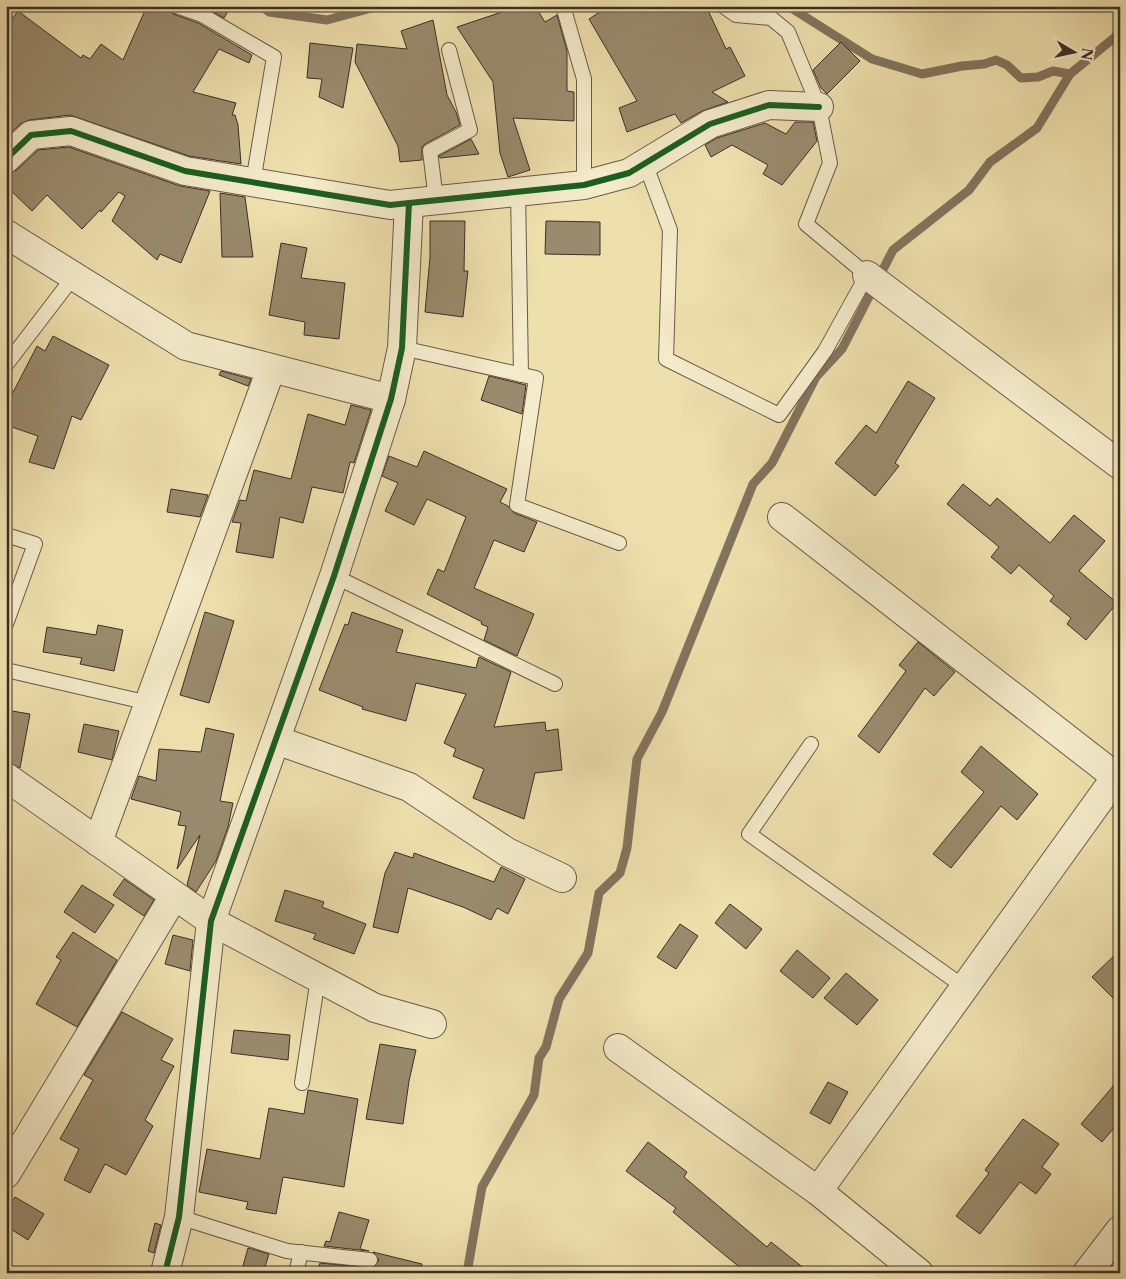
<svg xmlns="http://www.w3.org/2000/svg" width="1126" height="1279" font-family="'Libre Caslon Text',serif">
  <rect width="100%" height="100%" fill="#eee0ad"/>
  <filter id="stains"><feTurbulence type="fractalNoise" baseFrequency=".004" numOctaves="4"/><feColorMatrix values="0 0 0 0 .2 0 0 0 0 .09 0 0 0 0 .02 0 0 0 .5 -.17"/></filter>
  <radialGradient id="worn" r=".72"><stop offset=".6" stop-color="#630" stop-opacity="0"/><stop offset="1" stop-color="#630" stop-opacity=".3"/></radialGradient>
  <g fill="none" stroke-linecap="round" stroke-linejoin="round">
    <g stroke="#83745d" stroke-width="9">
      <path d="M261,6L269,12L327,20L379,6"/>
      <path d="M788,6L872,59L922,74L962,66L984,64L996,60L1007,65L1021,78L1038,77L1053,71L1070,74"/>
      <path d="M467,1273L482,1187L534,1095L539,1058L546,1047L559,999L588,953L599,893L620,873L627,848L637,759L662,712L753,484L772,463L816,377L842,349L893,250L969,190L990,162L1037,128L1070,74L1120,33"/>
    </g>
  </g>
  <g fill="#998b6d" stroke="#3d2e28">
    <path d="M147,6H167L173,14L198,23L252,55L249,63L219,49L193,92L236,103L232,115H235L238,125L241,164L189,156L70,115L29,120L20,124L6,137V27L18,11L81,58L83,55L90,59L101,44L123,60Z"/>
    <path d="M203,6H231L224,18Z"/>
    <path d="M520,6H535L545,22L557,15L567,51V91L574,92V121L513,118L530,170L508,177L500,153L493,82L457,27Z"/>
    <path d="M609,6H706L726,49L730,47L745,76L712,92L728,102L702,111L681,123L675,114L627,132L619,108L637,101L589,19Z"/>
    <path d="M433,20L447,95L456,112L460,125L425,144L422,147V160L400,162L398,146L355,62L357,44L407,49L401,31Z"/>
    <path d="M841,42L860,61L827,94L821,88L813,70Z"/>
    <path d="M310,43L353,48L343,108L319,97L322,79L307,78Z"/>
    <path d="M795,122H813L817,141L782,185L763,174L768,165L732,145L711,157L705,145L717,138L765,123L786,134Z"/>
    <path d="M471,139L479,154L440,158L439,156Z"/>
    <path d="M69,147L180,186L210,191L181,263L160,254L157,260L112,221L125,196L119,192L101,212L100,210L82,229L47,195L32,211L6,186V174L17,170L38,150Z"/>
    <path d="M220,193L245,197L253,257H222Z"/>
    <path d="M430,221H465L464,271H468L463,317L425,312L430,257Z"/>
    <path d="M546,221L600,222V255L545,254Z"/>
    <path d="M281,243L307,248L301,278L345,283L339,339L304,335L305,322L269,315Z"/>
    <path d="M53,336L109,365L81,420L72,416L54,469L29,462L38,436L6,425V406L37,346L45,351Z"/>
    <path d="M221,371L251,379L248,386L219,375Z"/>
    <path d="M489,376L526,385L522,414L481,400Z"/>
    <path d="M908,381L935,398L895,463L899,466L875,496L835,463L866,425L876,433Z"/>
    <path d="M351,405L371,410L354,463L350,462L343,493L312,487L303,523L280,517L273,558L236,552L241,523L232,522L240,500L246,501L254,470L291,479L308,414L345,425Z"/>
    <path d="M424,451L507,489L500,502L508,506L514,513L537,522L524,552L494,540L474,588L534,614L517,656L484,640L488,627L481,624L482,622L427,594L438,569L444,572L466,517L427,499L414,525L385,511L398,483L382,476L389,456L417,467Z"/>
    <path d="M963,484L990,506L997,498L1050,543L1074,515L1105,541L1079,571L1117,603L1086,640L1067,624L1071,618L1050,601L1054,596L1019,565L1011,574L991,557L999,547L947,504Z"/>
    <path d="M171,489L208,495L200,517L167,512Z"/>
    <path d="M205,612L234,621L209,703L180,695Z"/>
    <path d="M352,612L403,630L396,652L476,668L479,657L511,672L494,727L545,722L546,731L558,729L562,770L535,773L524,819L473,798L484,769L453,756L456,749L444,743L466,694L416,683L406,721L362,709L363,707L319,690L345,624L348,625Z"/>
    <path d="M98,625L123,630L114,671L80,664L82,658L43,652L47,627L96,635Z"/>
    <path d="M918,642L955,672L934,696L925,688L879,753L858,736L906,671L899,665Z"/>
    <path d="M6,710L30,714L20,768L6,762Z"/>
    <path d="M84,724L119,731L112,760L78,752Z"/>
    <path d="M206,728L234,734L220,801L233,803L228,827L216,861L196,892L187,885L200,835L177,869L186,826L178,825L181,812L131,799L139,776L156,781L159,749L201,752Z"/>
    <path d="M981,746L1038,794L1017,820L1001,806L951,868L933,854L984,792L961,772Z"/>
    <path d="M395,852L413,858L414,853L494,882L501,867L525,879L508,914L497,908L491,920L463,907L408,888L398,933L373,927L385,873Z"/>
    <path d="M124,879L154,900L144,916L113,895Z"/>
    <path d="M82,885L114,905L95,933L64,912Z"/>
    <path d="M285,890L324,902L322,907L366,924L354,954L313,939L316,934L275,921Z"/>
    <path d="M730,904L762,929L746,949L715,923Z"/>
    <path d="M680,924L698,936L676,969L657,957Z"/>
    <path d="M73,932L117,960L77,1027L36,1004L61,960L56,957Z"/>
    <path d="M173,935L193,940L190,971L165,964Z"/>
    <path d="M797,950L830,978L813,998L780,971Z"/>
    <path d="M1120,950V1005L1092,977Z"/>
    <path d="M846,973L878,1000L857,1025L824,998Z"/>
    <path d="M122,1012L173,1039L161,1060L174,1066L145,1120L153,1126L126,1175L105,1164L90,1193L64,1180L79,1149L60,1139L93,1080L84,1075Z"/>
    <path d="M234,1030L290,1035L288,1060L231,1053Z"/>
    <path d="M380,1044L416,1050L409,1081L403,1124L366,1119Z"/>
    <path d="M1120,1078V1121L1102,1142L1081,1124Z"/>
    <path d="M828,1082L848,1092L830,1124L810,1113Z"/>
    <path d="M308,1090L358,1099L344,1187L283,1177L276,1214L246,1209L248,1202L199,1192L207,1149L260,1159L269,1108L304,1114Z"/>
    <path d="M1023,1119L1059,1144L1042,1167L1051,1174L1036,1194L1020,1182L980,1234L956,1216L989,1173L985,1170Z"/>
    <path d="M648,1142L687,1172L684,1177L767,1247L771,1242L810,1273H747L727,1257L673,1212L676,1208L626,1171Z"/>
    <path d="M15,1197L44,1214L28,1240L6,1226V1210Z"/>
    <path d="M339,1212L369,1220L360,1249L369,1251L324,1246L326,1241L330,1242Z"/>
    <path d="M155,1223L161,1225L154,1253L148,1251Z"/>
    <path d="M248,1248L269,1254L263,1273H241Z"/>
    <path d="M373,1252L422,1264L421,1273H317L320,1263L373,1268L379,1260Z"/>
  </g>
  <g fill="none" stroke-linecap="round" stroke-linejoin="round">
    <g stroke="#695a49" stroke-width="16">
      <g id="lane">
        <path d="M176,6L202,15L274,57L253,182"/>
        <path d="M563,6L584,79V185"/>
        <path d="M645,163L670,230L666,359L779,415L825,351L867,275L806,224L830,163L819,107L788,32L771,18L736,15L723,6"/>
        <path d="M518,191L521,375"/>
        <path d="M436,200L430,151L470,130L449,50"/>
        <path d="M402,348L536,378L517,505L619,543"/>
        <path d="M6,365L74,276"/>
        <path d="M6,535L35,544L6,624"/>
        <path d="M334,576L555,684"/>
        <path d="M6,670L149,703"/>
        <path d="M811,744L749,834L964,987"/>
        <path d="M302,1083L318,978"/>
        <path d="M179,1217L287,1251L370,1260"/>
        <path d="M296,1273L301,1252"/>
      </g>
    </g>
    <g stroke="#695a49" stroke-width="30">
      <g id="street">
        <path d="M6,159L31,135L71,131L185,171L390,205L584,185L629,173L710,124L769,105L819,107"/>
        <path d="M6,234L186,346L391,399"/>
        <path d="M867,275L1120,465"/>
        <path d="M782,517L1120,780"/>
        <path d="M276,740L409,787L507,852L562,878"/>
        <path d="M6,777L211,921L375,1008L432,1024"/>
        <path d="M98,842L271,369"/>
        <path d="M618,1048L818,1191L919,1273"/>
        <path d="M6,1174L174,896"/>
        <path d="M818,1191L1116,777"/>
        <path d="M165,1273L179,1217L211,921L334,576L391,399L402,348L409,203"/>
        <path d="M1087,1273L1120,1230"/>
      </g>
    </g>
    <use href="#lane" stroke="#f4ebca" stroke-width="14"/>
    <use href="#street" stroke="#f4ebca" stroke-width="28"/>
    <g stroke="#f4ebca" stroke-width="9">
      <g id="cycleway">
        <path d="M6,159L31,135L71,131L185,171L390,205L584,185L629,173L710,124L769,105L819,107"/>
        <path d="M165,1273L179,1217L211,921L334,576L391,399L402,348L409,203"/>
      </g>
    </g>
    <use href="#cycleway" stroke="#1b5e20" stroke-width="6"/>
  </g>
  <rect width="1126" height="1279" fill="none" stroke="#eee0ad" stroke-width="25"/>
  <rect x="8" y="8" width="1111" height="1264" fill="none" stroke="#3d2e28" stroke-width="2.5"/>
  <rect x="12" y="12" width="1101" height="1254" fill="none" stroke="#3d2e28"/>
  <g transform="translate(1074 52) rotate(99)" stroke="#f4ebca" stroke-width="4" paint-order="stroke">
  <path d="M0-4L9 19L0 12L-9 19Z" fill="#3d2e28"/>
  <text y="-8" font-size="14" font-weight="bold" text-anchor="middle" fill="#3d2e28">N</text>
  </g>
  <rect width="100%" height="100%" filter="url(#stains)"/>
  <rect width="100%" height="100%" fill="url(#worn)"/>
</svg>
